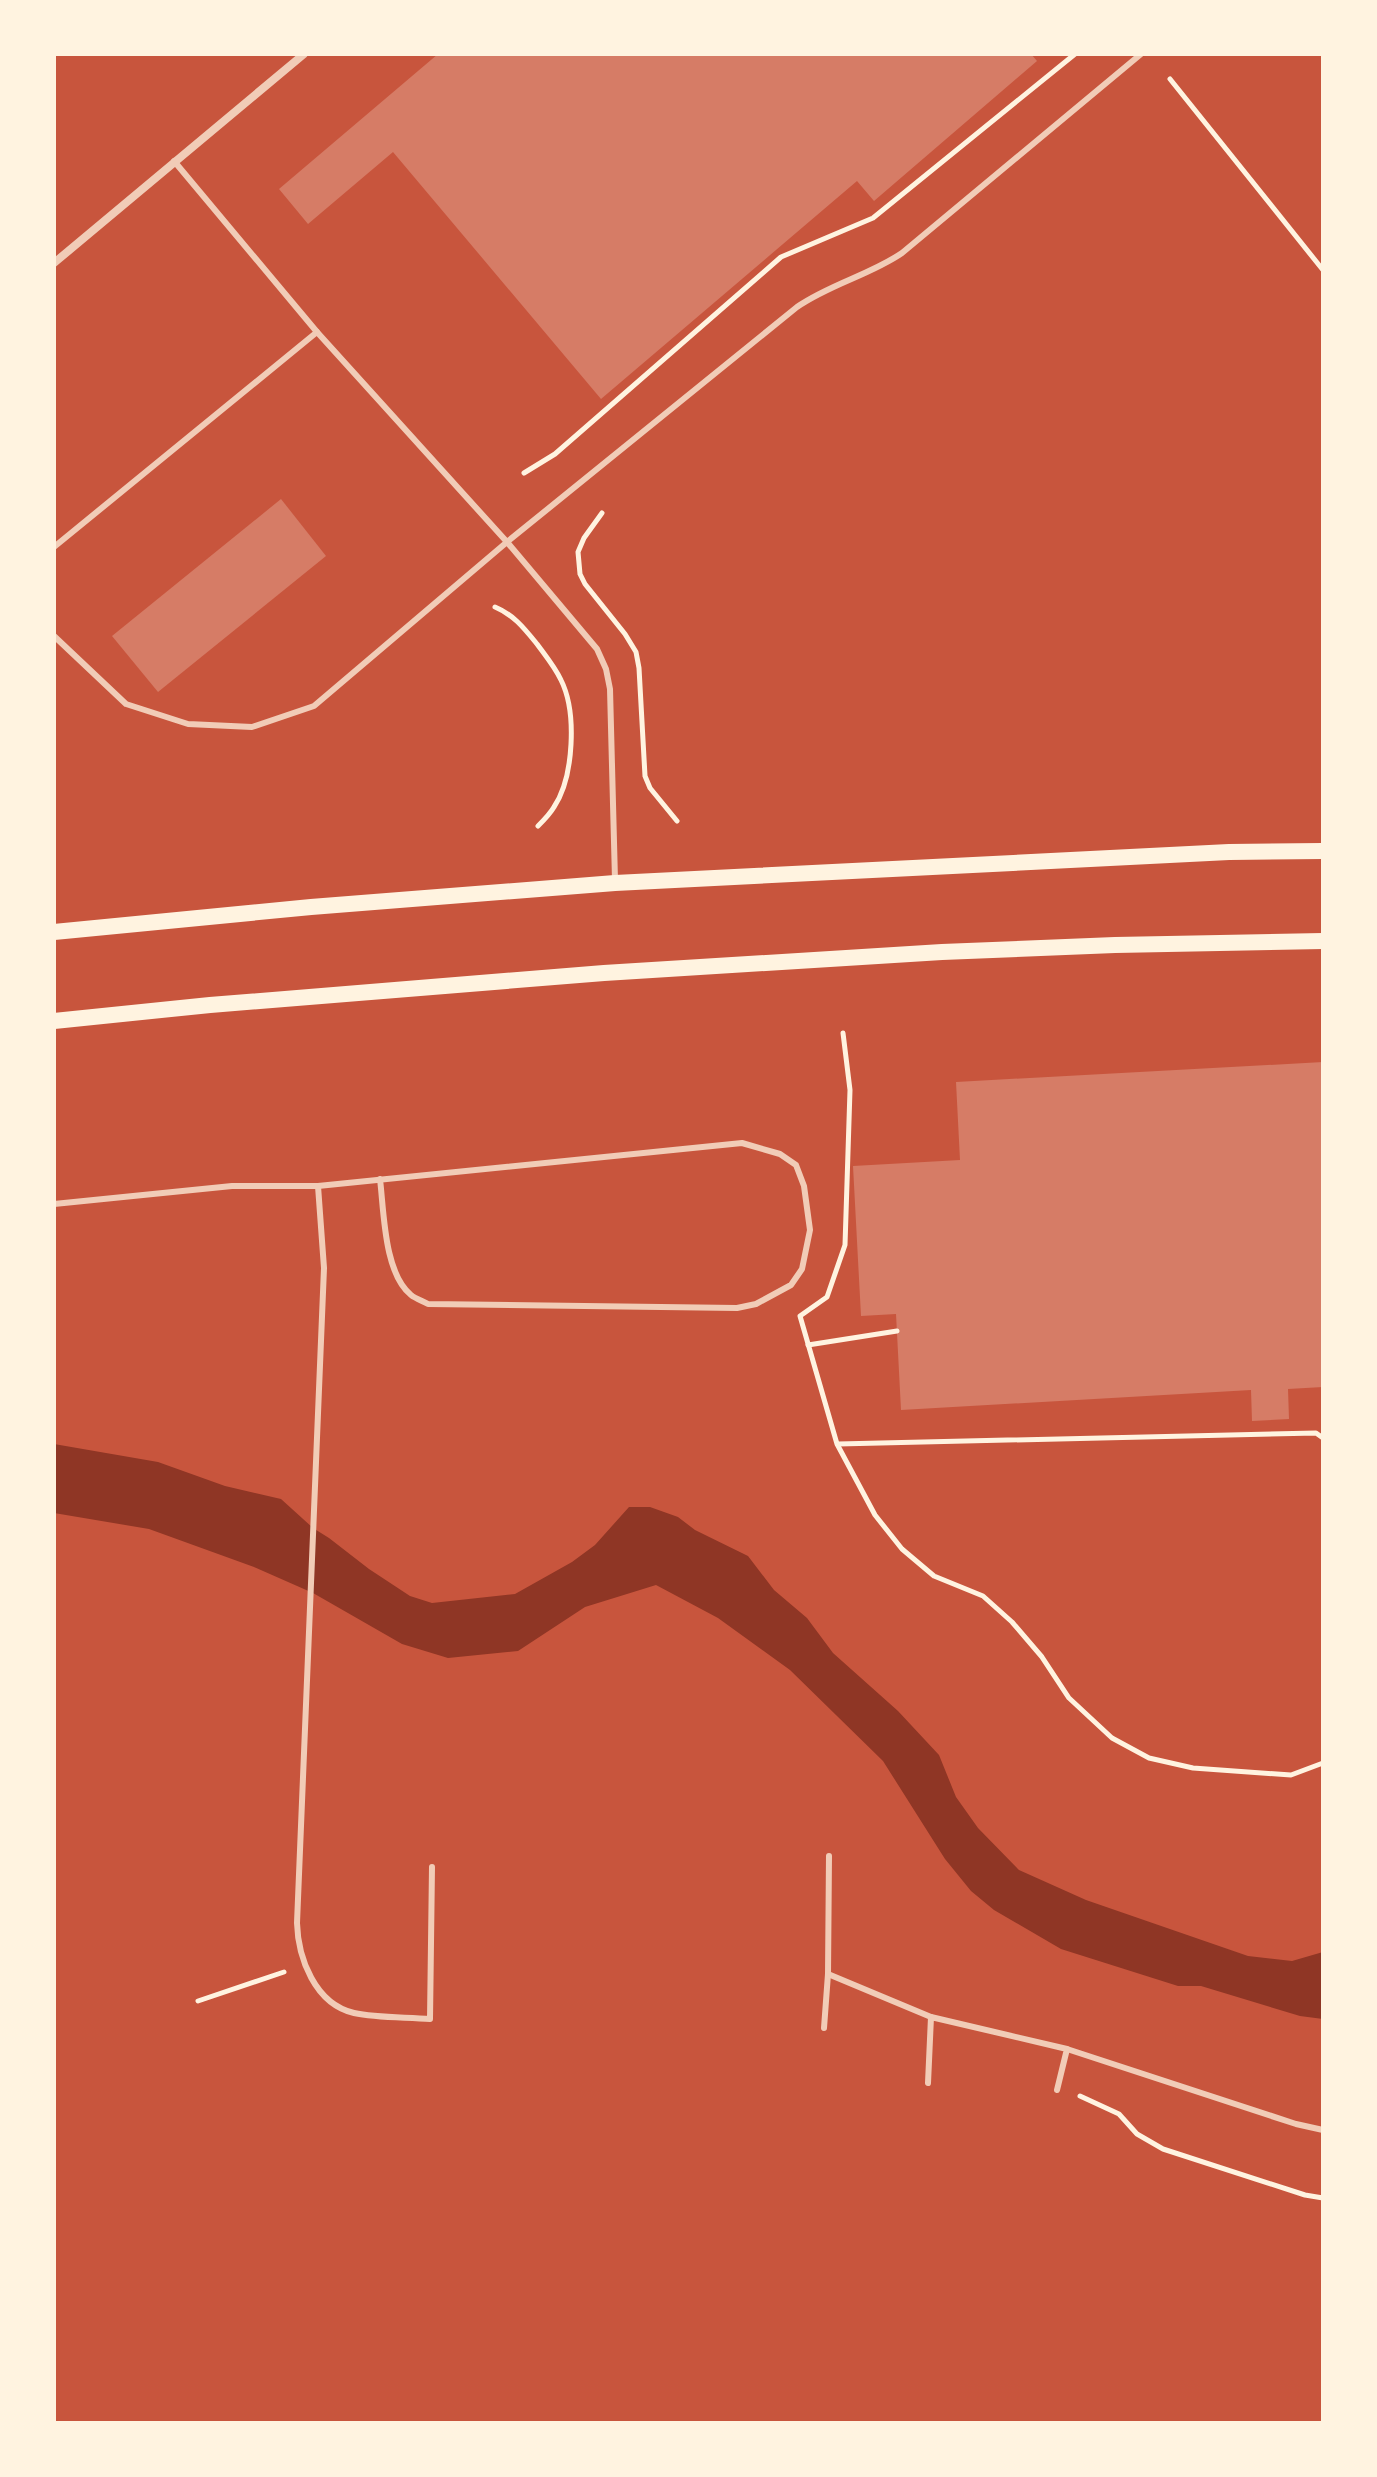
<svg xmlns="http://www.w3.org/2000/svg" width="1377" height="2477" font-family="'Zilla Slab',serif">
  <rect width="100%" height="100%" fill="#c8553d"/>
  <path fill="#8f3625" d="M54,1444L158,1462L225,1486L281,1499L313,1528L329,1538L369,1569L410,1596L432,1603L515,1594L572,1562L595,1545L629,1507H650L678,1517L695,1530L748,1556L774,1590L807,1618L833,1653L898,1711L939,1755L956,1797L978,1828L1019,1870L1086,1900L1248,1956L1292,1961L1323,1952V2019L1300,2016L1201,1986H1178L1061,1949L994,1910L971,1891L945,1859L883,1761L790,1670L718,1618L656,1585L585,1607L518,1651L448,1658L402,1644L313,1593L254,1567L149,1529L54,1513Z"/>
  <g fill="#d67c66">
    <path d="M438,54H1031L1037,61L874,201L857,181L601,399L393,152L308,224L279,189Z"/>
    <path d="M281,499L326,556L158,692L112,636Z"/>
    <path d="M1323,1062V1387L1288,1389L1289,1419L1252,1421L1251,1390L901,1410L896,1314L861,1316L853,1166L960,1160L956,1082Z"/>
  </g>
  <g fill="none" stroke-linecap="round" stroke-linejoin="round">
    <g stroke="#fff3e0" stroke-width="5">
      <path d="M1170,79L1323,270"/>
      <path d="M524,473L555,454L781,257L873,218L1075,54"/>
      <path d="M602,513L584,538L578,552L580,574L585,584L625,634L636,652L639,668L645,776L650,788L677,821"/>
      <path d="M495,607C514,615 524,628 537,644C545,655 555,667 561,680C577,712 574,777 554,807C550,814 544,820 538,826"/>
      <path d="M843,1033L850,1090L845,1245L827,1297L800,1316L837,1444L875,1515L902,1549L934,1576L983,1596L1012,1622L1042,1657L1069,1698L1112,1738L1149,1758L1193,1768L1291,1775L1323,1763"/>
      <path d="M808,1345L897,1331"/>
      <path d="M838,1444L1316,1433L1323,1438"/>
      <path d="M198,2001L284,1972"/>
      <path d="M1080,2096L1119,2114L1137,2134L1163,2149L1305,2195L1323,2198"/>
    </g>
    <g stroke="#f1ccb7" stroke-width="6">
      <path d="M174,161L317,332L507,542L597,649L606,669L610,689L615,880"/>
      <path d="M54,547L317,332"/>
      <path d="M54,636L126,704L188,724L252,727L314,706L507,542L797,307C830,284 870,275 902,253L1141,54"/>
      <path d="M318,1186L324,1268L297,1923C298,1958 315,2004 354,2013C377,2018 407,2017 430,2019L432,1867"/>
      <path d="M54,1204L232,1186H318L742,1143L780,1154L796,1165L804,1186L810,1230L802,1269L791,1285L756,1304L737,1308L428,1304C423,1301 416,1299 411,1295C384,1273 384,1212 380,1179"/>
      <path d="M828,1974L931,2017"/>
      <path d="M824,2028L828,1974L829,1856"/>
      <path d="M1067,2049L1296,2124L1323,2130"/>
      <path d="M928,2083L931,2017L1067,2049L1057,2090"/>
    </g>
    <path stroke="#f1ccb7" stroke-width="8" d="M54,263L304,54"/>
    <g stroke="#fff3e0" stroke-width="16">
      <path d="M54,932L311,907L615,883L1229,852L1323,851"/>
      <path d="M54,1021L210,1005L604,973L942,952L1115,945L1323,941"/>
    </g>
  </g>
  <rect width="1377" height="2477" fill="none" stroke="#fff3e0" stroke-width="112"/>
</svg>
